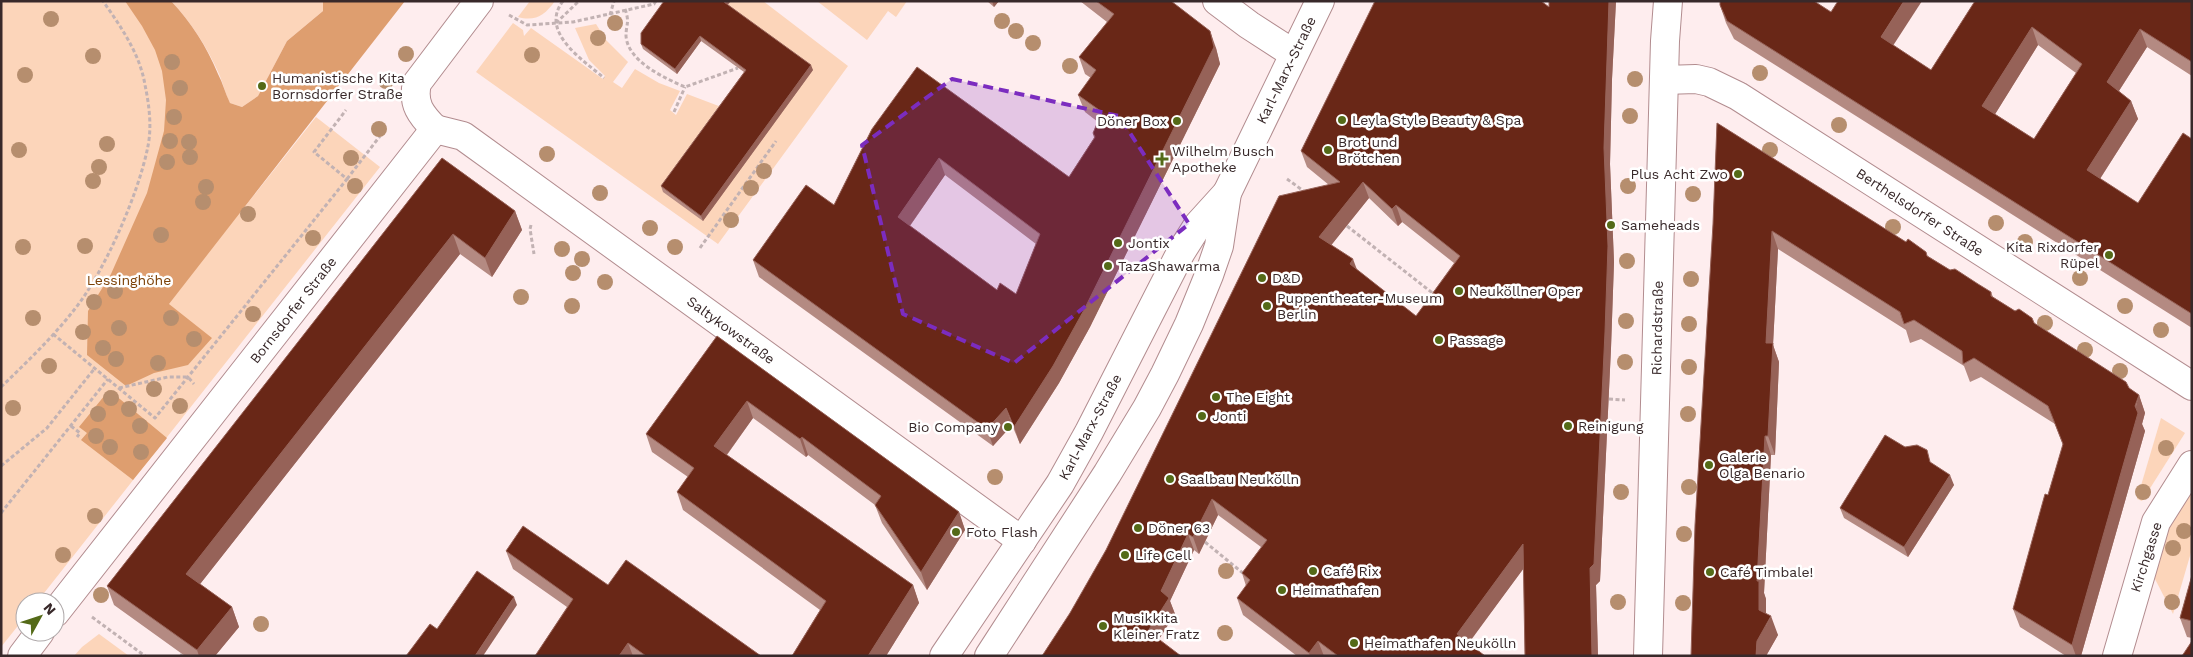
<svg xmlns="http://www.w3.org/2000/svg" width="2193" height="657" font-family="'Work Sans',sans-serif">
  <rect width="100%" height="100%" fill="#feedee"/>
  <g fill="#fcd5ba">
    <path d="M1,1H150L243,209L316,117L380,167L37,602H25V617L1,647Z"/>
    <path d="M171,1H323V11L287,41L258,96L242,107L230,103C225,93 223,83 219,74C207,47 191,22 171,1Z"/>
    <path d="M530,1H555C545,15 535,22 518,17Z"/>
    <path d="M731,1H763L848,66L718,244L476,72L513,23L523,30L524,36L531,28L603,79L605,76L589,60L575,28L596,24L606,40L628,62L613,82L622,88L635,69L659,83L680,91L670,110L676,115L687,94L724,108L813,70L726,7Z"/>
    <path d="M817,1H907L896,17L888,11L867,40Z"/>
    <path d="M2161,418L2185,433L2142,501L2137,499Z"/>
    <path d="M2192,489V549L2173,614L2155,579V572L2169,528Z"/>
    <path d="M99,634L129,656H74L82,647Z"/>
  </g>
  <g fill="#de9e6f">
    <path d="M125,1H171C191,22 207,47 218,74C223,83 225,93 230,103L242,107L258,96L287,41L323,11V1H405L169,304L212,338L188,365L154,373L126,386L87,355L88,311L111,274L147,193L164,131L166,100L162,71L155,50L142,26Z"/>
    <path d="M109,390L167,438L133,480L81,440L87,433L79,427Z"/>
  </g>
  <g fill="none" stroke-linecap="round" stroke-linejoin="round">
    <g stroke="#b28c8f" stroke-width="30">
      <g id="minor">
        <path d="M1217,1L1249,25L1294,54"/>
        <path d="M1664,80L1696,79L1709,82L1738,96L2192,386"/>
        <path d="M435,129L463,136L1022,541"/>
        <path d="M435,129C421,115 412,104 417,83L479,1"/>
        <path d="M55,613L435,129"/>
        <path d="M22,656L40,632"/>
        <path d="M1648,656L1665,41L1668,1"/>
        <path d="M2117,656L2156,522L2192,465"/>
      </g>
    </g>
    <g stroke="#b28c8f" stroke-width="30">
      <g id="secondary">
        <path d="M944,656L1060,484L1089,432L1181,252L1198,225L1227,193"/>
        <path d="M989,656L1107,474L1147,408L1165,374L1189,324L1209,275L1219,246L1227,193L1320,1"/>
      </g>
    </g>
    <g stroke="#c2b2b3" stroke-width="3" stroke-dasharray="4 2.5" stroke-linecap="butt">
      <path d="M563,1C539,32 583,60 604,78"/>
      <path d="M625,9C630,23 626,24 626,36C628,62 665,78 685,87L738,68"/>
      <path d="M509,15L527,25L573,22L654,4L656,1"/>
      <path d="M610,15L614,1"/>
      <path d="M556,23L579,1"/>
      <path d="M674,112L685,87"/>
      <path d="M347,179L380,136"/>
      <path d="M1287,179L1305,192"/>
      <path d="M531,225L530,229L534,254"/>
      <path d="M1347,226L1435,295"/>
      <path d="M700,248L776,141"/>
      <path d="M53,334L155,418L347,179L314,152L346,110"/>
      <path d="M1,387C26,363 52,338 74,310C104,273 139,193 148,146C152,126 149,104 145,85C140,54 121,27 103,1"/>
      <path d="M119,388L168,377H188L194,384"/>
      <path d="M1609,399L1625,400"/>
      <path d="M71,426L80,433L77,437"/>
      <path d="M1,466L47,428L95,368"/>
      <path d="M1,513L108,379"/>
      <path d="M1205,542L1244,574"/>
      <path d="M92,617L145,656"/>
      <path d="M181,656L182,654"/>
    </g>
    <use href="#minor" stroke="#fff" stroke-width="28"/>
    <use href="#secondary" stroke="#fff" stroke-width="28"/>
  </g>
  <g fill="#b68e6e">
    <circle cx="51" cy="19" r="8"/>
    <circle cx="1002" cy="21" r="8"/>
    <circle cx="615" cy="23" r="8"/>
    <circle cx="1016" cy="31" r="8"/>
    <circle cx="598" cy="38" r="8"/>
    <circle cx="1033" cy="43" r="8"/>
    <circle cx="406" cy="54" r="8"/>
    <circle cx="532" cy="55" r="8"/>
    <circle cx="93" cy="56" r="8"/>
    <circle cx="172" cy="62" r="8"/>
    <circle cx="1070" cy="66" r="8"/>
    <circle cx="1760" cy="73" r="8"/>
    <circle cx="25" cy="75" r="8"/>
    <circle cx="1635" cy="79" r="8"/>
    <circle cx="386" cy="81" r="8"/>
    <circle cx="180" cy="88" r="8"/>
    <circle cx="1630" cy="116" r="8"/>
    <circle cx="174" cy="117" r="8"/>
    <circle cx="1839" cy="125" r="8"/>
    <circle cx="379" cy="129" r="8"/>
    <circle cx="170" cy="141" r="8"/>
    <circle cx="189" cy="142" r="8"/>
    <circle cx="107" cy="144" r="8"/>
    <circle cx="19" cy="150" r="8"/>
    <circle cx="1770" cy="150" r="8"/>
    <circle cx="547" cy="154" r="8"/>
    <circle cx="190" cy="157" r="8"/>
    <circle cx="351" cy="158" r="8"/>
    <circle cx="167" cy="162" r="8"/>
    <circle cx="99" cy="167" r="8"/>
    <circle cx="764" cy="171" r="8"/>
    <circle cx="93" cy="181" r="8"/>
    <circle cx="355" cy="186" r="8"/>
    <circle cx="1628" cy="186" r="8"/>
    <circle cx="206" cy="187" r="8"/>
    <circle cx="751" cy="188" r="8"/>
    <circle cx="600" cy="193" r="8"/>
    <circle cx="1693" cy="194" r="8"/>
    <circle cx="203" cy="202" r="8"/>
    <circle cx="248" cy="214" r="8"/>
    <circle cx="731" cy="220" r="8"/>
    <circle cx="1996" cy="223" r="8"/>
    <circle cx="1893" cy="227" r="8"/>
    <circle cx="650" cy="228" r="8"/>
    <circle cx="161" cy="235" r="8"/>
    <circle cx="313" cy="238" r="8"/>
    <circle cx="2025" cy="242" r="8"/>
    <circle cx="85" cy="246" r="8"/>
    <circle cx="23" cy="247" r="8"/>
    <circle cx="675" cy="247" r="8"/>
    <circle cx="562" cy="249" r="8"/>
    <circle cx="582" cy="259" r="8"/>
    <circle cx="1627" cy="261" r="8"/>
    <circle cx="573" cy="273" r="8"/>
    <circle cx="2080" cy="278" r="8"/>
    <circle cx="1691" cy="279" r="8"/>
    <circle cx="605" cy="282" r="8"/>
    <circle cx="115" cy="291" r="8"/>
    <circle cx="521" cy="297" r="8"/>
    <circle cx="94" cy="302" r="8"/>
    <circle cx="572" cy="306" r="8"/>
    <circle cx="2125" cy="306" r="8"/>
    <circle cx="253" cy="314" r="8"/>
    <circle cx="33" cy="318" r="8"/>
    <circle cx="171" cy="318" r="8"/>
    <circle cx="1626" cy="321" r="8"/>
    <circle cx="2045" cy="323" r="8"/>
    <circle cx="1689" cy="324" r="8"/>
    <circle cx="119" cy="328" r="8"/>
    <circle cx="2161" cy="330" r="8"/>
    <circle cx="83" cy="332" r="8"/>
    <circle cx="194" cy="339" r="8"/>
    <circle cx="103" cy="348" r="8"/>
    <circle cx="2085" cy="350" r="8"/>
    <circle cx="116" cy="359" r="8"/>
    <circle cx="1625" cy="362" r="8"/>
    <circle cx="158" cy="363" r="8"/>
    <circle cx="49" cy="366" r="8"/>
    <circle cx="1689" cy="367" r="8"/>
    <circle cx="2120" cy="371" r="8"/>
    <circle cx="154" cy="389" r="8"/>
    <circle cx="111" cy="398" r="8"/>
    <circle cx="180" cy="406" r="8"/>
    <circle cx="13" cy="408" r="8"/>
    <circle cx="129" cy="409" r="8"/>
    <circle cx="98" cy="414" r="8"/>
    <circle cx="1688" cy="414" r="8"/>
    <circle cx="140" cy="426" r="8"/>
    <circle cx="96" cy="436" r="8"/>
    <circle cx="110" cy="447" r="8"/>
    <circle cx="2166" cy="448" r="8"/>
    <circle cx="141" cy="452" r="8"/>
    <circle cx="995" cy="477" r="8"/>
    <circle cx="1689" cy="487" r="8"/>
    <circle cx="1621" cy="492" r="8"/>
    <circle cx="2143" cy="492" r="8"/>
    <circle cx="95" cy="516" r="8"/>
    <circle cx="2184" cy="531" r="8"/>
    <circle cx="1684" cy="534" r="8"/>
    <circle cx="2173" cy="548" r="8"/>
    <circle cx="63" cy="555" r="8"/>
    <circle cx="1226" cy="571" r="8"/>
    <circle cx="101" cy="595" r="8"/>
    <circle cx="1618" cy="602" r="8"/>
    <circle cx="2172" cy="602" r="8"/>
    <circle cx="1683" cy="603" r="8"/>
    <circle cx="261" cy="624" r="8"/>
    <circle cx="1225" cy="633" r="8"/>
  </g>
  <g fill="#b48a82" fill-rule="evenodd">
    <path d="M987,1H999L994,7Z"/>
    <path d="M1080,1H1171L1216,48L1220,64L1090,327L1059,383L1020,444L1012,425L993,446L759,277L753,260L834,205L872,129L1069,177L1094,138L1093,133L1098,122L1085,112L1078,95L1091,78L1085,74L1079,57L1107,22ZM945,175L1036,244L1016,294L997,290L910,226Z"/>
    <path d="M1549,1H1616L1612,79L1610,164L1614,262L1611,348L1600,581L1596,585L1598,656H1525L1524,568L1468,643L1485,656H1297L1243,615L1237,598L1246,586L1242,573L1261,547L1218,515L1199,554L1194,550L1170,601L1175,614L1159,639L1070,613L1329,185L1307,167L1301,151L1549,7ZM1369,198L1398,226L1402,222L1454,263L1416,316L1357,270L1331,245Z"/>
    <path d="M1975,1H2192V76L2147,47L2119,91L2131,101L2138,119L2100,179L2138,203L2192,139V328L1734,39L1726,23L1720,5L1831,12L1893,46L1931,70ZM2038,45L2076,73L2034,139L1995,114Z"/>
    <path d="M728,5L813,70L703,221L663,192L661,186L744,72L701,41L677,74L643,49L641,44Z"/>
    <path d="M1717,123L1950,270L1991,292L1993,297L2015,311L2032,318L2035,324L2139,395L2145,413L2142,424L2145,431L2081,656H2066L2020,627L2013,609L2063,445L2055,424L1981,377L1970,382L1964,366L1921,339L1910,343L1906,330L1778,249L1773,345L1779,362L1775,455H1771L1764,593L1766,599V613L1778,635L1766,656L1713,224Z"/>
    <path d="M442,158L515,211L522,230L492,277L460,254L200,584L232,607L239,627L215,656H185L114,605L107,586Z"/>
    <path d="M717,336L959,512L965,530L927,590L882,523L875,505L808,455L806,457L753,418L727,455L913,585L919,603L886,656H792L820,610L683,510L677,492L688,477L652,452L646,434Z"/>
    <path d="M1931,463L1954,485L1908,557L1844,518L1840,508Z"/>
    <path d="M506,551L608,585L761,656H535L567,607L513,569Z"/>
    <path d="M2192,575V638L2187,637L2180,618Z"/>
  </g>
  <g fill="#966258">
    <path d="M725,1H731L726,7Z"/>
    <path d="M992,1H999L994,7Z"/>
    <path d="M1609,1H1616L1612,79L1610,164L1614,262L1611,348L1600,581L1596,585L1598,656H1592L1590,568L1607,63Z"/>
    <path d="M1904,1H1922L1887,55L1881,37Z"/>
    <path d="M2032,27L2038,45L1989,124L1982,106Z"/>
    <path d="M2140,29L2147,47L2113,100L2107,82Z"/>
    <path d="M1210,31L1216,48L1220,64L1090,327L1059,383L1020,444L1014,427Z"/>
    <path d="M700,36L701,41L677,74L675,69Z"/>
    <path d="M811,65L813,70L703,221L701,216Z"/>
    <path d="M2131,101L2138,119L2094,188L2087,170Z"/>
    <path d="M939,158L945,175L904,234L898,217Z"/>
    <path d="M1363,182L1369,198L1325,253L1319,237Z"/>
    <path d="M1396,205L1402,222L1398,226L1392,209Z"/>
    <path d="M515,211L522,230L492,277L485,258Z"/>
    <path d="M1772,231L1778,249L1773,345L1779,362L1775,455L1768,436L1766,343Z"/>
    <path d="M453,234L460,254L193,593L186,574Z"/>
    <path d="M1353,259L1359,275L1350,264Z"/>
    <path d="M2139,395L2145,413L2142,424L2145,431L2081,656H2076L2072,645Z"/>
    <path d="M747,401L753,418L720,464L714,446Z"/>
    <path d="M1006,408L1012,425L993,446L987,429Z"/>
    <path d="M1765,436L1771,455L1764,593L1766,599V626L1771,616L1778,635L1766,656H1756L1759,610L1757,581Z"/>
    <path d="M802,437L808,455L806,457L800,439Z"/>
    <path d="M1950,475L1954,485L1908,557L1904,547Z"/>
    <path d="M1212,499L1218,515L1199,554L1193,537Z"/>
    <path d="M959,512L965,530L927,590L921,572Z"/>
    <path d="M1188,534L1194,550L1170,601L1175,614L1154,647L1148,631L1161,591Z"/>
    <path d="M1523,544L1529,561L1463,651L1457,634Z"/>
    <path d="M913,585L919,603L886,656H868Z"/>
    <path d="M514,597L517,605L483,656H475Z"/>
    <path d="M232,607L239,627L215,656H199L197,650Z"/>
    <path d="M1318,641L1324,656H1310L1309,653Z"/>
    <path d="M628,643L633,656H619Z"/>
  </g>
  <g fill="#692717" stroke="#966258" fill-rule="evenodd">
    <path d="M664,1H725L724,2L811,65L701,216L661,186L746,70L700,36L675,69L641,44V33Z"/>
    <path d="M1096,1H1171L1210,31L1214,47L1084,310L1053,366L1014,427L1006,408L987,429L753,260L806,185L834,205L872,129L917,67L1069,177L1095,137L1093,133L1102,112L1078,95L1096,70L1079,57L1114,14ZM939,158L1040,234L1016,294L1000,283L997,290L898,217Z"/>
    <path d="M1375,1H1541L1549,7V1H1609L1604,148L1608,246L1605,332L1594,564L1590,568L1592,656H1525L1523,544L1457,634L1485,656H1338L1318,641L1309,653L1237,598L1250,580L1242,573L1267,540L1212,499L1193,537L1188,534L1161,591L1169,598L1148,631L1181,656H1042L1070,613L1106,550L1279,196L1340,182L1301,151ZM1363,182L1392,209L1396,205L1460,256L1416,316L1350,264L1353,259L1319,237Z"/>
    <path d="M1720,1H1814L1831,12L1838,1H1904L1881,37L1931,70L1975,1H2192V62L2140,29L2107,82L2131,101L2087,170L2138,203L2183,133L2192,139V314L1727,21L1720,5ZM2032,27L2082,64L2034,139L1982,106Z"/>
    <path d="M1717,123L1906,242L1908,239L1926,252L1927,256L1950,270L1955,269L1978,284L1991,292V296L2015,311L2019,309L2032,318L2034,323L2126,382L2129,388L2139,395L2135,406L2138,413L2072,645L2013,609L2045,494L2048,495L2063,444L2048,406L1974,358L1963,364L1962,351L1914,320L1904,324L1900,312L1772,231L1766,343H1773L1768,436H1765L1757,581H1759V610L1771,616L1757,641L1756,656H1691L1695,525L1713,224Z"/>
    <path d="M442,158L515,211L485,258L453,234L186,574L232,607L197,650L107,586Z"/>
    <path d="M717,336L959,512L921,572L875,505L881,496L802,437L800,439L747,401L714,446L913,585L868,656H792L826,601L677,492L694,468L646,434Z"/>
    <path d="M1885,435L1905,447L1917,445L1927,450L1930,462L1950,475L1904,547L1840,508Z"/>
    <path d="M523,526L608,585L626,560L761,656H646L628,643L619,656H535L573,599L506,551Z"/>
    <path d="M477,571L514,597L475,656H406L430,624L437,629Z"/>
    <path d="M2192,575V621L2180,618Z"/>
    <path d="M2192,641V656H2182Z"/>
  </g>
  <path fill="#7b2cbf" fill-opacity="0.2" stroke="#7b2cbf" stroke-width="4" stroke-dasharray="10 6" stroke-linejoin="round" d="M952,79L1119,116L1189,224L1014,363L903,314L862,145Z"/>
  <g fill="#546a18" stroke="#fff" stroke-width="2">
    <circle cx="262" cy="86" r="5"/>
    <circle cx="1342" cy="120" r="5"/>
    <circle cx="1177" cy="121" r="5"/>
    <circle cx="1328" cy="150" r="5"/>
    <path d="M1159.5 151.5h5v5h5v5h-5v5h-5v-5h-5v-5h5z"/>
    <circle cx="1738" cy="174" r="5"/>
    <circle cx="1611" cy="225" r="5"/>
    <circle cx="1118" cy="243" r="5"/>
    <circle cx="2109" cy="255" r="5"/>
    <circle cx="1108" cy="266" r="5"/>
    <circle cx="1262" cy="278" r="5"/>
    <circle cx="1459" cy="291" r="5"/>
    <circle cx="1267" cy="306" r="5"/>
    <circle cx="1439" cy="340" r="5"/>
    <circle cx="1216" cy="397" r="5"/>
    <circle cx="1202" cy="416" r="5"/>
    <circle cx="1568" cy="426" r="5"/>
    <circle cx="1008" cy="427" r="5"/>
    <circle cx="1709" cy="465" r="5"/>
    <circle cx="1170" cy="479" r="5"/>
    <circle cx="1138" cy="528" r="5"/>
    <circle cx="956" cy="532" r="5"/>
    <circle cx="1125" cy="555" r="5"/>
    <circle cx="1313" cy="571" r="5"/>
    <circle cx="1710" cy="572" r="5"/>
    <circle cx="1282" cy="590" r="5"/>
    <circle cx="1103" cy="626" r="5"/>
    <circle cx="1354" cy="643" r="5"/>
  </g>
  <g text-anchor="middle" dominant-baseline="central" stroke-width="5" stroke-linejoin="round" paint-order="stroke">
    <g font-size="14" fill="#38292a" stroke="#fff">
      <text transform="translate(1286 70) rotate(-64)">Karl-Marx-Straße</text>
      <text transform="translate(1920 212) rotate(33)">Berthelsdorfer Straße</text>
      <text transform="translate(293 310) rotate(-52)">Bornsdorfer Straße</text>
      <text transform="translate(1657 328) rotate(-89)">Richardstraße</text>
      <text transform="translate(731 330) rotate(36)">Saltykowstraße</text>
      <text transform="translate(1090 427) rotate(-62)">Karl-Marx-Straße</text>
      <text transform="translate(2146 557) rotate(-72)">Kirchgasse</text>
    </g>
    <g font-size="14" fill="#38292a" stroke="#fff" text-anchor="start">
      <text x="272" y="78">Humanistische Kita<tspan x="272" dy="16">Bornsdorfer Straße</tspan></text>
      <text x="1352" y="120">Leyla Style Beauty &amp; Spa</text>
      <text x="1167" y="121" text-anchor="end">Döner Box</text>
      <text x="1338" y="142">Brot und<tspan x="1338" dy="16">Brötchen</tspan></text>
      <text x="1172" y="151">Wilhelm Busch<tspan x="1172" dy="16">Apotheke</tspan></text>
      <text x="1728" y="174" text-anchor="end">Plus Acht Zwo</text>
      <text x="1621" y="225">Sameheads</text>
      <text x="1128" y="243">Jontix</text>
      <text x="2099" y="247" text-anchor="end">Kita Rixdorfer<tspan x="2099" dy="16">Rüpel</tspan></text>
      <text x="1118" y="266">TazaShawarma</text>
      <text x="1272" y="278">D&amp;D</text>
      <text x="1469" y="291">Neuköllner Oper</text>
      <text x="1277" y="298">Puppentheater-Museum<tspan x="1277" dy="16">Berlin</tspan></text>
      <text x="1449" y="340">Passage</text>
      <text x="1226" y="397">The Eight</text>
      <text x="1212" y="416">Jonti</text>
      <text x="1578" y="426">Reinigung</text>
      <text x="998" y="427" text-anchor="end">Bio Company</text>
      <text x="1719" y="457">Galerie<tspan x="1719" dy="16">Olga Benario</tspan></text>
      <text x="1180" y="479">Saalbau Neukölln</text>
      <text x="1148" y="528">Döner 63</text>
      <text x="966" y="532">Foto Flash</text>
      <text x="1135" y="555">Life Cell</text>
      <text x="1323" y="571">Café Rix</text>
      <text x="1720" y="572">Café Timbale!</text>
      <text x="1292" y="590">Heimathafen</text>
      <text x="1113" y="618">Musikkita<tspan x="1113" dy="16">Kleiner Fratz</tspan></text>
      <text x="1364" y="643">Heimathafen Neukölln</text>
    </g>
    <g font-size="14" fill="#7c4106" stroke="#fff">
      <text x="129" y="280">Lessinghöhe</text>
    </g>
  </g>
  <rect width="2193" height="657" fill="none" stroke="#38292a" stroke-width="5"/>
  <g transform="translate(40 617) rotate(50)"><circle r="24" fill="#ffffff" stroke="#afa9aa"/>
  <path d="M0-4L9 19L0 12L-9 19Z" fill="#546a18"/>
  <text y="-8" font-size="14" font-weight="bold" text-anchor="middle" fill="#38292a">N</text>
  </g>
</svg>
